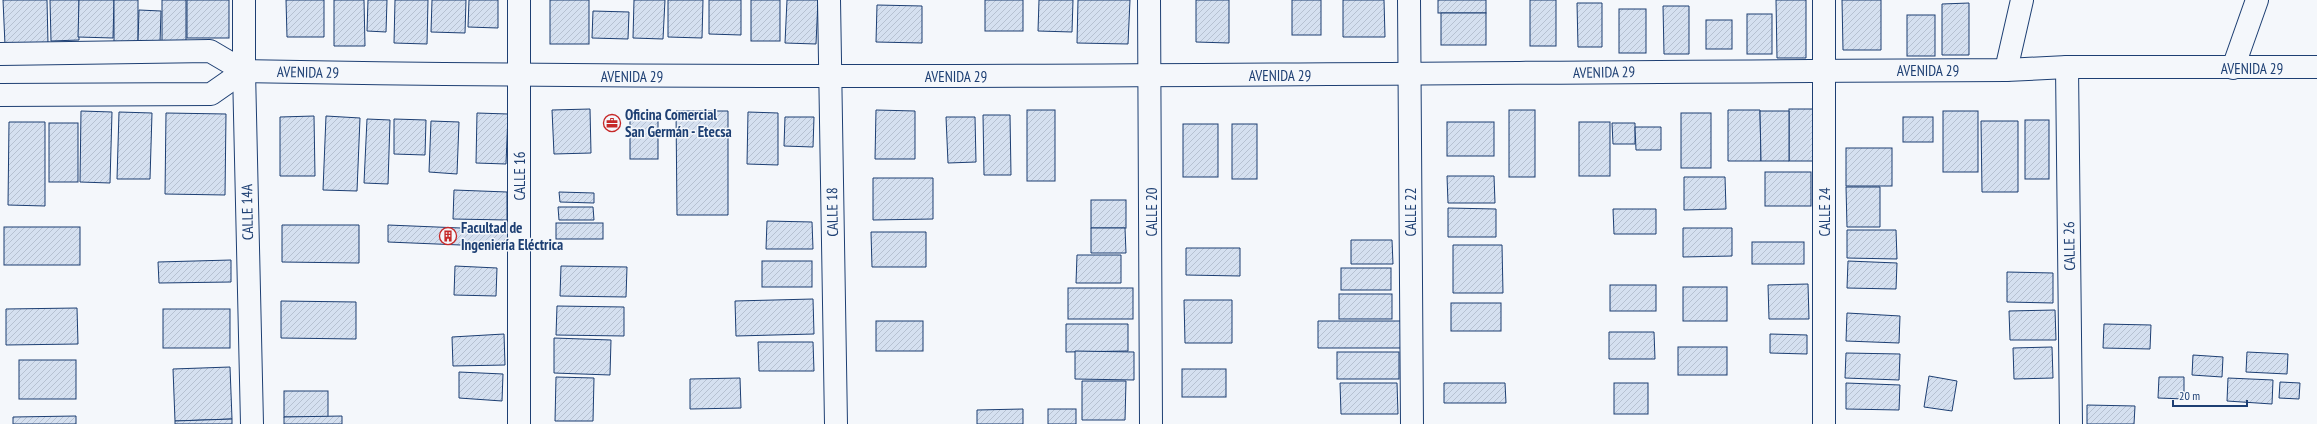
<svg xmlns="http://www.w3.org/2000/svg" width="2317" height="424" font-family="'PT Sans Narrow',sans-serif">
  <defs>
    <pattern id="building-hatch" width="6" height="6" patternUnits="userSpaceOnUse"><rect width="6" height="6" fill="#d5e0f0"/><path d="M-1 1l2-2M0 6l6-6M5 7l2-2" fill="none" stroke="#b6c1d1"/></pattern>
  </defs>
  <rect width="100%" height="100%" fill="#f4f7fb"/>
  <g fill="url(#building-hatch)" stroke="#1d3f73">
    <path d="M3,0H47L48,44L5,45Z"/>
    <path d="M50,0H79V40L51,41Z"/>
    <path d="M79,0H114L113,38L78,37Z"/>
    <rect x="114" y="0" width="24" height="42"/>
    <path d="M162,0H186V41L162,42Z"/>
    <rect x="187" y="0" width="42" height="38"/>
    <path d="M286,0H324V37H287Z"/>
    <path d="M334,0H364L365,46H334Z"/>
    <path d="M368,0H387L386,32L367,31Z"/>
    <path d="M395,0H428L427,44L394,43Z"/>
    <path d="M432,0H466L465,33L431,32Z"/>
    <path d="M469,0H498V28L468,27Z"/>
    <rect x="550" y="0" width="39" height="44"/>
    <path d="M634,0H665L663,39L633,38Z"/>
    <path d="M668,0H703L702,38L668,37Z"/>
    <path d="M709,0H741V35L709,34Z"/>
    <rect x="751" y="0" width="29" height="41"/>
    <path d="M787,0H818L816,44L785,43Z"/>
    <rect x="985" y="0" width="38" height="31"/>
    <path d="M1039,0H1073L1072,32L1038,31Z"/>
    <path d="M1078,0H1130L1128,44L1077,43Z"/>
    <path d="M1196,0H1229V43L1196,42Z"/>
    <rect x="1292" y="0" width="29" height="35"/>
    <path d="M1343,0H1384L1385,37H1343Z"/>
    <rect x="1438" y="0" width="48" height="13"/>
    <rect x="1530" y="0" width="26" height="46"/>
    <path d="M1776,0H1806V58H1777Z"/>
    <path d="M1842,0H1881V50H1843Z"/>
    <path d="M1577,3H1602V47H1578Z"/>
    <path d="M1969,3V55H1942V4Z"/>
    <path d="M877,5L922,6V43L876,42Z"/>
    <path d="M1663,6H1689V54H1664Z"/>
    <rect x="1619" y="9" width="27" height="44"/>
    <path d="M139,10L161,11L160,43L138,42Z"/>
    <path d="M593,11L629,12L628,39L592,38Z"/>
    <rect x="1441" y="13" width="45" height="32"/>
    <rect x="1747" y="14" width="25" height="40"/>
    <rect x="1907" y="15" width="28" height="41"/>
    <rect x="1706" y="20" width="26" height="29"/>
    <path d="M590,109L591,153L554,154L552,110Z"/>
    <rect x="1789" y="109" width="24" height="52"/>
    <path d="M876,110L915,111V159H875Z"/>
    <rect x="1027" y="110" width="28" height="71"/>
    <rect x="1509" y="110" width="26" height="67"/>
    <path d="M1728,110H1760L1761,161H1728Z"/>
    <path d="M81,111L112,112L110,183L80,182Z"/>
    <path d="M676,111H728V215H677Z"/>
    <path d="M1760,111H1789V161H1761Z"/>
    <rect x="1943" y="111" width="35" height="61"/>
    <path d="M119,112L152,113L150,179H117Z"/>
    <rect x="630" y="112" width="28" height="47"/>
    <path d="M748,112L778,113V165L747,164Z"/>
    <path d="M166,113L226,114L225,195L165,194Z"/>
    <path d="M477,113L508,114L506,164L476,163Z"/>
    <rect x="1681" y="113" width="30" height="55"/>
    <path d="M983,115H1010L1011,175H984Z"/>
    <path d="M314,116L315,176H280V117Z"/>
    <path d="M326,116L360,118L357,191L323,190Z"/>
    <path d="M785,117H814L813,147L784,146Z"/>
    <path d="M946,117H975L976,162L948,163Z"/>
    <rect x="1903" y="117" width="30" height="25"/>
    <path d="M367,119L390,120L388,184L364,183Z"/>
    <path d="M394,119L426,120L425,155L394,154Z"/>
    <rect x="2025" y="120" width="24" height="59"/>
    <path d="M431,121L459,122L457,174L429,172Z"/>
    <path d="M1981,121H2018V192H1982Z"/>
    <path d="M9,122H45V206L8,205Z"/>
    <rect x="1447" y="122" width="47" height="34"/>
    <rect x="1579" y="122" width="31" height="54"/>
    <rect x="49" y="123" width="29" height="59"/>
    <path d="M1612,123H1635V144H1613Z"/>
    <rect x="1183" y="124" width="35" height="53"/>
    <rect x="1232" y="124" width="25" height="55"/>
    <path d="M1635,127H1661V150H1636Z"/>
    <rect x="1846" y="148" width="46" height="38"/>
    <rect x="1765" y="172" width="46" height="34"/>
    <path d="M1447,176H1494L1495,203H1448Z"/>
    <path d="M1684,177H1725L1726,209L1684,210Z"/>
    <path d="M873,178H933V219L873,220Z"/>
    <path d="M1846,187H1880V227H1847Z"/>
    <path d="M454,190L507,192V220L453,219Z"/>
    <path d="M559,192L594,193V203L560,202Z"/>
    <rect x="1091" y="200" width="35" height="28"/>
    <path d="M558,207H593L594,220H559Z"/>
    <path d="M1448,208L1496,209V237H1448Z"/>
    <path d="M1613,209H1656V234H1614Z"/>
    <path d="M767,221L812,222L813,249H766Z"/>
    <rect x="556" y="223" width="47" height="16"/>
    <path d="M282,225H359V263L282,262Z"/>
    <path d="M388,225L509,230V247L388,242Z"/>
    <rect x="4" y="227" width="76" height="38"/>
    <path d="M1091,228H1125L1126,253H1091Z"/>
    <path d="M1683,228H1732V256L1683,257Z"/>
    <path d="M1847,230H1896L1897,259L1847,258Z"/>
    <path d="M871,232H926V267H872Z"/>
    <path d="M1351,240H1392L1393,264H1351Z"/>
    <rect x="1752" y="242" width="52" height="22"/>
    <path d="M1453,245H1502L1503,293H1453Z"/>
    <path d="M1186,248H1240V276L1186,275Z"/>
    <path d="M1077,255H1121V283H1076Z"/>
    <path d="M231,260V282L159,283L158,262Z"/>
    <rect x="762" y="261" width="50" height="26"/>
    <path d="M1848,261L1897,263L1896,289L1847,288Z"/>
    <path d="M455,266L497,268L496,296L454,295Z"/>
    <path d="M561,266L627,267L626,297L560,296Z"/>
    <rect x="1341" y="268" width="50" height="22"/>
    <path d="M2007,272L2053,273V303L2007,302Z"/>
    <path d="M1808,284L1809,319H1769L1768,285Z"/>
    <rect x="1610" y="285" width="46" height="26"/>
    <rect x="1683" y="287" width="44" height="34"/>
    <rect x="1068" y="288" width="65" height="31"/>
    <rect x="1339" y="294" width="53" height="25"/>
    <path d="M813,299L814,334L736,336L735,301Z"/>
    <path d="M1184,300H1232V343H1185Z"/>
    <path d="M281,301L356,302V339L281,338Z"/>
    <rect x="1451" y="303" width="50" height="28"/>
    <path d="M557,306L624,307V336L556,335Z"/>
    <path d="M77,308L78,344L6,345V309Z"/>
    <rect x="163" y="309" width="67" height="39"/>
    <path d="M2055,310L2056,340H2010L2009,311Z"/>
    <path d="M1847,313L1900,316L1899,343L1846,341Z"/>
    <rect x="876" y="321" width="47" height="30"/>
    <path d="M1318,321H1401L1402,348H1318Z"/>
    <path d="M1066,324H1128V351L1066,352Z"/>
    <path d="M2104,324L2151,325L2150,349L2103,348Z"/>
    <path d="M1609,332H1654L1655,359H1609Z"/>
    <path d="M504,334L505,365L453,366L452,337Z"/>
    <path d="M1770,334L1807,335V354L1770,353Z"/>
    <path d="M554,338L611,340L610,375L554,373Z"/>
    <path d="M758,342H813L814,371H759Z"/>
    <rect x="1678" y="347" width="49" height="28"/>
    <path d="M2052,347L2053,378L2014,379L2013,348Z"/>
    <path d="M1075,351L1134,352V380L1075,379Z"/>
    <rect x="1337" y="352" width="62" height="27"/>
    <path d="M2247,352L2288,354L2287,374L2246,372Z"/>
    <path d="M1846,353L1900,354L1899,380L1845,378Z"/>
    <path d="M2193,355L2223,357L2222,377L2192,375Z"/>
    <rect x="19" y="360" width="57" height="39"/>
    <path d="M230,367L232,419L175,421L173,369Z"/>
    <rect x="1182" y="369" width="44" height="28"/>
    <path d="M459,372L503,374L502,401L459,398Z"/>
    <path d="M1929,376L1957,381L1952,411L1924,407Z"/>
    <path d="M556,377L594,378L593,421H555Z"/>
    <path d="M2159,377H2184V399L2158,398Z"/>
    <path d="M740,378L741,408L690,409V379Z"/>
    <path d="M2228,378L2273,380L2272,404L2227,401Z"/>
    <path d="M1082,381H1126L1125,420H1082Z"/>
    <path d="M2280,382L2300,383L2299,399L2279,398Z"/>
    <path d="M1340,383H1397L1398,414H1341Z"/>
    <path d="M1444,383H1505L1506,403H1444Z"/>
    <rect x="1614" y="383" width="34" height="31"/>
    <path d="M1846,383L1900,385L1899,410L1846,409Z"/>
    <rect x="284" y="391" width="44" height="26"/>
    <path d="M2087,405L2135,406L2134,424H2087Z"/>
    <path d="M1023,409V424H977V410Z"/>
    <rect x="1048" y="409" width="28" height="15"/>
    <path d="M76,416V424H13V417Z"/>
    <path d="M342,416V424H284V417Z"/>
    <path d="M232,419V424H175V421Z"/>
  </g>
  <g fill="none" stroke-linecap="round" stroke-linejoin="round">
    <g stroke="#1d3f73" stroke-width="24">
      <g id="minor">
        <path d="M244,0V71L252,424"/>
        <path d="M829,0L836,424"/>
        <path d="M1149,0L1151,424"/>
        <path d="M1409,0L1412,424"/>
        <path d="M1824,0V424"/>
        <path d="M0,54L210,51L244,71C831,82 1418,72 2006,70L2067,67H2317"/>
        <path d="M2067,67L2071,424"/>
        <path d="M2233,68L2257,0"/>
        <path d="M2006,70L2022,0"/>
        <path d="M0,95L211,94L244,71"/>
        <path d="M519,424V0"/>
      </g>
    </g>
    <use href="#minor" stroke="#f4f7fb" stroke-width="22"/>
  </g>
  <defs>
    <g id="office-ring" transform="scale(0.9)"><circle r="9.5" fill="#f4f7fb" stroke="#c62828" stroke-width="1.5"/><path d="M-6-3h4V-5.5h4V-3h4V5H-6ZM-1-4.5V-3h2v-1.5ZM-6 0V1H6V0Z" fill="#c62828"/></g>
    <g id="building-ring" transform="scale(0.9)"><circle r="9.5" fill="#f4f7fb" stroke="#c62828" stroke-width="1.5"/><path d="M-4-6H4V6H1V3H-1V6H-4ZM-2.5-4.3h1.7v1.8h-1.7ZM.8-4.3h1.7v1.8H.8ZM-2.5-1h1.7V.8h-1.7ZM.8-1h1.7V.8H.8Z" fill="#c62828"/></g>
  </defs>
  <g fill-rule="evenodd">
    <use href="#office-ring" x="612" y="123"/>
    <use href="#building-ring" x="448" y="236"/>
  </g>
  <g text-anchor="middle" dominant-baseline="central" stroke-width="3" stroke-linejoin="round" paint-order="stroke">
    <g font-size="15" fill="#1d3f73" stroke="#f4f7fb">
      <text x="2252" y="68">AVENIDA 29</text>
      <text x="1928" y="70">AVENIDA 29</text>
      <text transform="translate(308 72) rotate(1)">AVENIDA 29</text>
      <text transform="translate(1604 72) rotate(-1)">AVENIDA 29</text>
      <text x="1280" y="75">AVENIDA 29</text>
      <text x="632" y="76">AVENIDA 29</text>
      <text x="956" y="76">AVENIDA 29</text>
      <text transform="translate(519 176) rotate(-90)">CALLE 16</text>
      <text transform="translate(247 212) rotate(-91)">CALLE 14A</text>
      <text transform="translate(832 212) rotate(-91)">CALLE 18</text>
      <text transform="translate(1151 212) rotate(-90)">CALLE 20</text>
      <text transform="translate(1410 212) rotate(-90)">CALLE 22</text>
      <text transform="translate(1824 212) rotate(-90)">CALLE 24</text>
      <text transform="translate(2069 246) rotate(-91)">CALLE 26</text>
    </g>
    <g font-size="15" font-weight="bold" fill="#1d3f73" stroke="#f4f7fb" text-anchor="start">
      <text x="625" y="114">Oficina Comercial<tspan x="625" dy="17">San Germán - Etecsa</tspan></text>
      <text x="461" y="227">Facultad de<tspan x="461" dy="17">Ingeniería Eléctrica</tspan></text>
    </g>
  </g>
  <path d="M2173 400v6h74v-6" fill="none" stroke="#1d3f73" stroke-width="2"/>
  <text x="2179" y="400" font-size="12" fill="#1d3f73" stroke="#f4f7fb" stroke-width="3" paint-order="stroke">20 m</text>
</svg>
